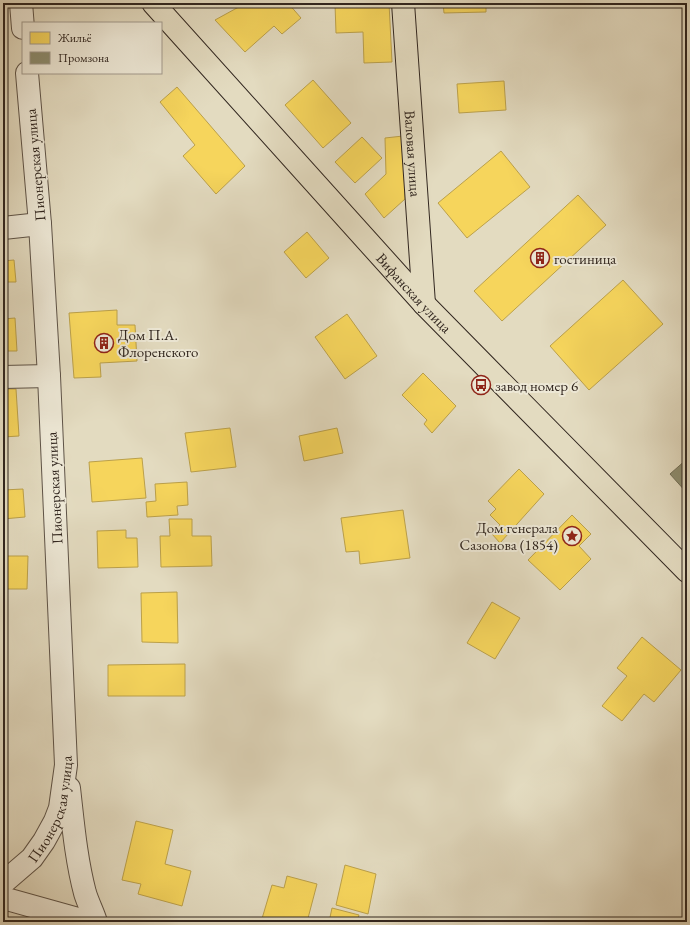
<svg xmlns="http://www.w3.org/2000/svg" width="690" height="925" font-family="'EB Garamond',serif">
  <rect width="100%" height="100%" fill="#e3dbc0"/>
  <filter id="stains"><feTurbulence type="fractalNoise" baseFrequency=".005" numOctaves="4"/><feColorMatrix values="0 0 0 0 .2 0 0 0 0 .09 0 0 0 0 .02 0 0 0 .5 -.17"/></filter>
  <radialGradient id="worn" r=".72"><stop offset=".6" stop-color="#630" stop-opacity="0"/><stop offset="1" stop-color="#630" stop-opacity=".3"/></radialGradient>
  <g fill="#f6d55c" stroke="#bba04a">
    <path d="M246,3H288L301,18L282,34L274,26L245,52L215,20Z"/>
    <path d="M349,3H389L392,62L364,63L363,32L336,33L335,4Z"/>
    <path d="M443,3H486V12L444,13Z"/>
    <path d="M313,80L351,123L323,148L285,105Z"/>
    <path d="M504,81L506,110L459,113L457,84Z"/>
    <path d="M177,87L245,166L216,194L183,156L195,145L160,102Z"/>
    <path d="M403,136L405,199L384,218L365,194L386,174L385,138Z"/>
    <path d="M362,137L382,158L355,183L335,162Z"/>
    <path d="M501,151L530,187L467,238L438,203Z"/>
    <path d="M578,195L606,225L502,321L474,291Z"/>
    <path d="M307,232L329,258L306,278L284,252Z"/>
    <path d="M14,260L16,282H3V261Z"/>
    <path d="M623,280L663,324L589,390L550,346Z"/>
    <path d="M117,310V325H135L137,361L100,363L101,377L74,378L69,313Z"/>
    <path d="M347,314L377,356L345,379L315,337Z"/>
    <path d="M15,318L17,351H3V319Z"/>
    <path d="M423,373L456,406L432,433L424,424L427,420L402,395Z"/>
    <path d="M3,389H16L19,436L3,437Z"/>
    <path d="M230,428L236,467L191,472L185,433Z"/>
    <path d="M337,428L343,453L304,461L299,436Z"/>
    <path d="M142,458L146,498L92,502L89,462Z"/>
    <path d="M519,469L544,494L500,543L492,534L500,525L490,515L496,509L488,501Z"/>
    <path d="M187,482L188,505L177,506L178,515L147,517L146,502L156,501L155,484Z"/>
    <path d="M23,489L25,517L3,519V490Z"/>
    <path d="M403,510L410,558L360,564L359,551L346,552L341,518Z"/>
    <path d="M572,515L591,534L579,546L591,559L560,590L528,560Z"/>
    <path d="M169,519H192V536H211L212,566L161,567L160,536H170Z"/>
    <path d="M126,530V538H137L138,567L98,568L97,531Z"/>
    <path d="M3,556H28L27,589H3Z"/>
    <path d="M177,592L178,643L142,642L141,593Z"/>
    <path d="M492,602L520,618L495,659L467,643Z"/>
    <path d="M642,637L681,670L654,702L644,694L622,721L602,706L627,676L617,668Z"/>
    <path d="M185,664V696H108V665Z"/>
    <path d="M136,821L173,830L165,864L191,871L182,906L138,894L141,884L122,880Z"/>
    <path d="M345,865L376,874L368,914L336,905Z"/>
    <path d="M287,876L317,884L307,922H261L272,885L284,888Z"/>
    <path d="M332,908L359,915L357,922H329Z"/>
  </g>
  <path fill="#8c8c6e" stroke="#716d56" d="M687,459V493L670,474Z"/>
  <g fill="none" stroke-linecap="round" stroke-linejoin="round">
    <g stroke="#5e5347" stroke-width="24">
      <g id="minor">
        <path d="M21,3L23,28"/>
        <path d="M3,228L40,224"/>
        <path d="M3,377L49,376"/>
        <path d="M69,788C73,823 76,859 85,893C88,903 93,912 96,922"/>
        <path id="s1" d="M3,883L32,858L44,841L55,821L60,808L66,765L49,376L40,224L27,73"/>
        <path d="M3,898L89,922"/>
      </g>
    </g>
    <g stroke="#31261f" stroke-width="24">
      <g id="major">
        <path id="s2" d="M153,3L424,304L687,571"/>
        <path id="s3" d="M403,3L424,304"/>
      </g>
    </g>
    <path stroke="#31261f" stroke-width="2.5" stroke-dasharray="1 2" stroke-linecap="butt" d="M3,40L5,64"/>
    <use href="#minor" stroke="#ede8d6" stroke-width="22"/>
    <use href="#major" stroke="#e3dbc0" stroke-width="22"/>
  </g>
  <defs>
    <g id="building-ring" transform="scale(1)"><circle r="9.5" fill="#ede8d6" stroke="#8f2418" stroke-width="1.5"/><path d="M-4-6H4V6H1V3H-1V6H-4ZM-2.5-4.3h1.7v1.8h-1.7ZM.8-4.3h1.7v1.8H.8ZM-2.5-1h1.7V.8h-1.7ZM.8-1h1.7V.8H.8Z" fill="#8f2418"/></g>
    <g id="bus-ring" transform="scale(1)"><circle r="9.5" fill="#ede8d6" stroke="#8f2418" stroke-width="1.5"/><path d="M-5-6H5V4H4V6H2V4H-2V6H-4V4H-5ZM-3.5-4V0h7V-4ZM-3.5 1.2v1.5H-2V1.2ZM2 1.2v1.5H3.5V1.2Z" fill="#8f2418"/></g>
    <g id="sight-ring" transform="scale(1)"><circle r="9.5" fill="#ede8d6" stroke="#8f2418" stroke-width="1.5"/><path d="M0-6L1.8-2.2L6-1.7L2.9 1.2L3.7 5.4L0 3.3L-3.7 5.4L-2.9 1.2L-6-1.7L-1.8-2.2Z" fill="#8f2418"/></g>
  </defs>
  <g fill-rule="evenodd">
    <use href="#building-ring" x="540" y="258"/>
    <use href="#building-ring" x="104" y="343"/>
    <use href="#bus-ring" x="481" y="385"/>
    <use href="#sight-ring" x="572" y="536"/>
  </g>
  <g text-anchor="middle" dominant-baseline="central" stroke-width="4" stroke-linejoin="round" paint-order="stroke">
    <g font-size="15" fill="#31261f" stroke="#ede8d6">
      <text stroke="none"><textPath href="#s3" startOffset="151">Валовая улица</textPath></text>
      <text transform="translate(35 165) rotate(-95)">Пионерская улица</text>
      <text stroke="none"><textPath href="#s2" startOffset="390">Вифанская улица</textPath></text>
      <text transform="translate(54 488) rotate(-93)">Пионерская улица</text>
      <text stroke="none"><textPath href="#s1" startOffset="92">Пионерская улица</textPath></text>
    </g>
    <g font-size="15" fill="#31261f" stroke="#ede8d6" text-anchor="start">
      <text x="554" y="258">гостиница</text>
      <text x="118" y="334">Дом П.А.<tspan x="118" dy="17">Флоренского</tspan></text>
      <text x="495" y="385">завод номер 6</text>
      <text x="558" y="527" text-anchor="end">Дом генерала<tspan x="558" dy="17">Сазонова (1854)</tspan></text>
    </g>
  </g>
  <rect width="690" height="925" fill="none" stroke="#e3dbc0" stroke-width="16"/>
  <rect x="4" y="4" width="682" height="917" fill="none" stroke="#31261f" stroke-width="2"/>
  <rect x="8" y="8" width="674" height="909" fill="none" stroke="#31261f"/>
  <rect x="22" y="22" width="140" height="52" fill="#ede8d6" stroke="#a29a8d"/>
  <rect x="30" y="32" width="20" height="12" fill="#f6d55c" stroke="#a29a8d"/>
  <text x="58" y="42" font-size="12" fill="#31261f">Жильё</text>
  <rect x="30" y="52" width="20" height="12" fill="#8c8c6e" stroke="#a29a8d"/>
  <text x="58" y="62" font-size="12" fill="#31261f">Промзона</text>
  <rect width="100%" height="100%" filter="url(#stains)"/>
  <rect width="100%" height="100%" fill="url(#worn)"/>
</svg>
